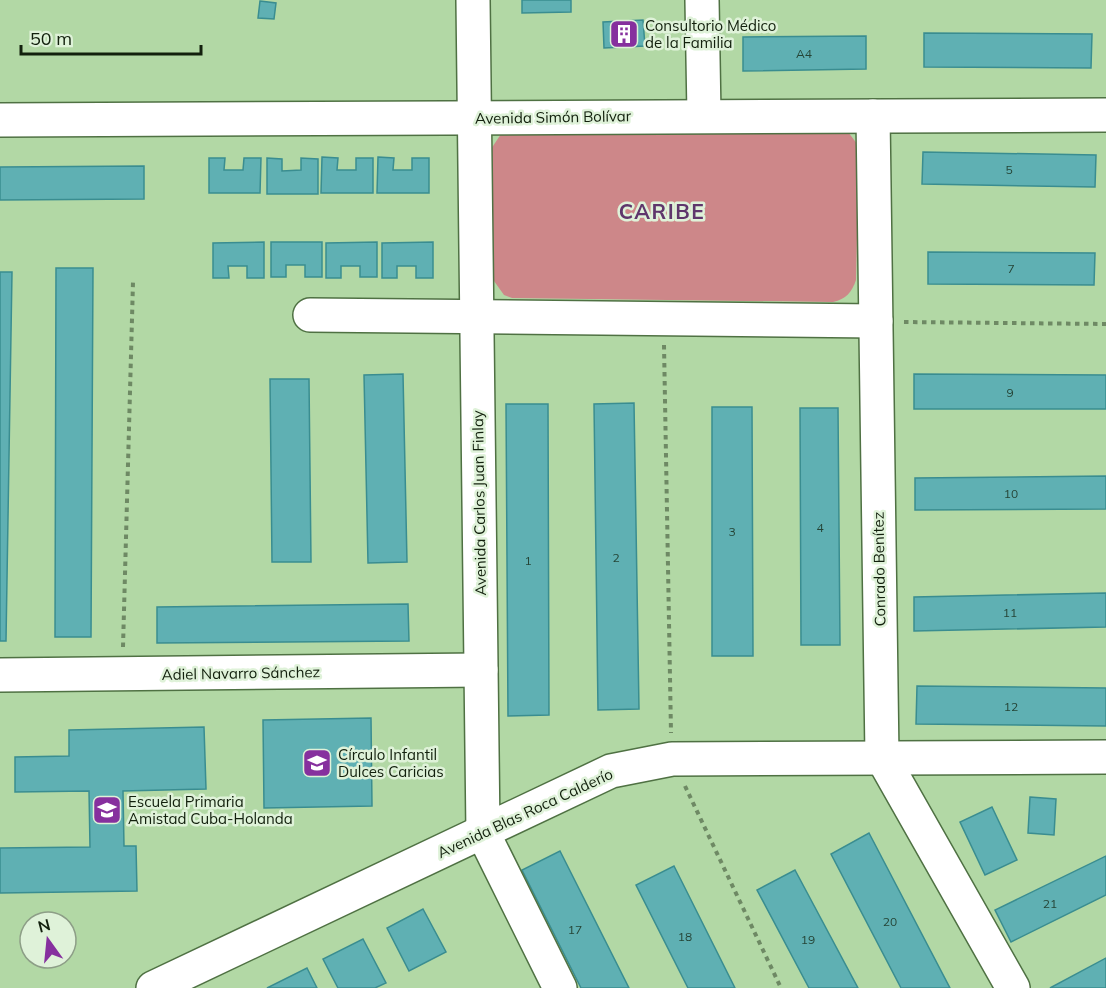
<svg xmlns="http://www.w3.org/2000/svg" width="1106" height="988" font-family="Mulish,sans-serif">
  <rect width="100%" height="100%" fill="#b2d8a5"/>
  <path fill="#cd8789" d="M848,132L858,145L859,154L856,280C852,292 846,299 833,302L512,298L504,295L494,281L491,149L501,134Z"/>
  <g fill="#5fb0b3" stroke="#3a8d90" stroke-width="1.5">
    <path d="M522,0H571V12L522,13Z"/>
    <path d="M260,1L276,3L274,19L258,18Z"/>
    <path d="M643,20L645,46L604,48L603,22Z"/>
    <path d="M924,33L1092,34L1091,68L924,67Z"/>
    <path d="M866,36V69L743,71V37Z"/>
    <path d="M923,152L1096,155L1095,187L922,184Z"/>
    <path d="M322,157L338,158L337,170H356V158H373V193H321Z"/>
    <path d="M378,157L394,158L393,170H412V158H429V193H377Z"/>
    <path d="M209,158H225L224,170H243L244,158H261L260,193H209Z"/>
    <path d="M267,158L282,159V171L301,170V158L318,159V194H267Z"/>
    <path d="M144,166V199L0,200V167Z"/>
    <path d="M264,242V278H247V266H228L229,278H213V243Z"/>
    <path d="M271,242H322V277H305V265H286V277H271Z"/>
    <path d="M377,242V277H360V266H341V278H326V243Z"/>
    <path d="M433,242V278H416V266H397V278H382V243Z"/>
    <path d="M928,252L1095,253L1094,285L928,284Z"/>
    <path d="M56,268H93L91,637H55Z"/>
    <path d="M0,272H12L6,641H0Z"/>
    <path d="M403,374L407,562L368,563L364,375Z"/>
    <path d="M914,374L1106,375V409H914Z"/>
    <path d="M270,379H309L311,562H272Z"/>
    <path d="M634,403L639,709L598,710L594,404Z"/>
    <path d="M506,404H548L549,715L508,716Z"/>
    <path d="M712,407H752L753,656H712Z"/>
    <path d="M800,408H838L840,645H801Z"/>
    <path d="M1106,476V509L915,510V478Z"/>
    <path d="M1106,593V627L914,631V597Z"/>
    <path d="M408,604L409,641L157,643V607Z"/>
    <path d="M917,686L1106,688V726L916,724Z"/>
    <path d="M371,718L372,806L264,808L263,720Z"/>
    <path d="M204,727L206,789L123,791L124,846H136L137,891L0,893V848L90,847L89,791L15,792V757L69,756V730Z"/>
    <path d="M1030,797L1056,799L1054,835L1028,833Z"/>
    <path d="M992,807L1017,860L985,875L960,822Z"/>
    <path d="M869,833L950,988H901L831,854Z"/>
    <path d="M560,851L629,988H581L522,870Z"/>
    <path d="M1106,856V895L1011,942L995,910Z"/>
    <path d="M674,866L735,988H688L636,885Z"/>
    <path d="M795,870L858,988H809L757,890Z"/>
    <path d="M423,909L446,952L409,971L387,928Z"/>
    <path d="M363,939L386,983L375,988H338L323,959Z"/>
    <path d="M1106,958V988H1050Z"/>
    <path d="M307,968L317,988H267Z"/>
  </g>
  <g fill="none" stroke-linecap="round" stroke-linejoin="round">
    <g stroke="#4f7143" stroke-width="36">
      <g id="minor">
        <path d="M473,0L483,833L560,988"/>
        <path d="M702,0L704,115"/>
        <path d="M873,116L882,757L1013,988"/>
        <path d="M0,120L1106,115"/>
        <path d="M310,315L876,321"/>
        <path d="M0,675L481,670"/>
        <path d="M153,988L611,771L672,759L1106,757"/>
      </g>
    </g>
    <g stroke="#6e8964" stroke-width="4" stroke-dasharray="4.5 4.5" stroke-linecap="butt">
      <path d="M904,322L1106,324"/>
      <path d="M664,345L671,733"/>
      <path d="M123,647L133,282"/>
      <path d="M685,786L781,988"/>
    </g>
    <use href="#minor" stroke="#fff" stroke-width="33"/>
  </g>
  <defs>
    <g id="building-square" transform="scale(1.5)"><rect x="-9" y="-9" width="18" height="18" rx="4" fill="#86309e" stroke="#dff2d9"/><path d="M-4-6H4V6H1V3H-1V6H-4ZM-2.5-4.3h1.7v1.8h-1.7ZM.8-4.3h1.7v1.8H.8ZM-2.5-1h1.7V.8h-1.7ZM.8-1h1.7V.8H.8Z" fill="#fff"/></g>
    <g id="school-square" transform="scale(1.5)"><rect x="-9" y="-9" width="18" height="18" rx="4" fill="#86309e" stroke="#dff2d9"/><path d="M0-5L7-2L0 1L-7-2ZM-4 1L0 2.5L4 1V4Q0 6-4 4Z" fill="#fff"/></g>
  </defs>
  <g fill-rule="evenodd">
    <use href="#building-square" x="624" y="34"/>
    <use href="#school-square" x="317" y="763"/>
    <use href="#school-square" x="107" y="810"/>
  </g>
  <g text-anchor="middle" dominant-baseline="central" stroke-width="5" stroke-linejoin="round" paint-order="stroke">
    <g font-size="12" fill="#254436">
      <text x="804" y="53">A4</text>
      <text x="1009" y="169">5</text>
      <text x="1011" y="268">7</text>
      <text x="1010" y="392">9</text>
      <text x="1011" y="493">10</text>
      <text x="820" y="527">4</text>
      <text x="732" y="531">3</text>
      <text x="616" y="557">2</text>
      <text x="528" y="560">1</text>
      <text x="1010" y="612">11</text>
      <text x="1011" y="706">12</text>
      <text x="1050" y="903">21</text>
      <text x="890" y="921">20</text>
      <text x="575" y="929">17</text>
      <text x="685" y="936">18</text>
      <text x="808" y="939">19</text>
    </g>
    <g font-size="15" fill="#12200d" stroke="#dff2d9" text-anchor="start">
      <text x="645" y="25">Consultorio Médico<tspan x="645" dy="17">de la Familia</tspan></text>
      <text x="338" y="754">Círculo Infantil<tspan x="338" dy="17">Dulces Caricias</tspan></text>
      <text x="128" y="801">Escuela Primaria<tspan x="128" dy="17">Amistad Cuba-Holanda</tspan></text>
    </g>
    <g font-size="15" fill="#12200d" stroke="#dff2d9">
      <text transform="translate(553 117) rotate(-1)">Avenida Simón Bolívar</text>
      <text transform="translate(479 503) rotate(-91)">Avenida Carlos Juan Finlay</text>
      <text transform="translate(879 569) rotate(-91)">Conrado Benítez</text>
      <text transform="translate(241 673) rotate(-1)">Adiel Navarro Sánchez</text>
      <text transform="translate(525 813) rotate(-25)">Avenida Blas Roca Calderío</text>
    </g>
    <g font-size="21" font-weight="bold" letter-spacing="1.5" fill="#5f366c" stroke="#dff2d9">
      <text x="662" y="211">CARIBE</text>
    </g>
  </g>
  <g transform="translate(48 940) rotate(345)"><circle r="28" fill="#dff2d9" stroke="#8d9e87" stroke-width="1.5"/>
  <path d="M0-4.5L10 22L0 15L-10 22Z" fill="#86309e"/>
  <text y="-9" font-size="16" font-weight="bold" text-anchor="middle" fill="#12200d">N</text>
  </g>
  <path d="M21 45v9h180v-9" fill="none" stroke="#12200d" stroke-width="3"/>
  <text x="30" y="45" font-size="18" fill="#12200d" stroke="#dff2d9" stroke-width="4.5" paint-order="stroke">50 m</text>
</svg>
